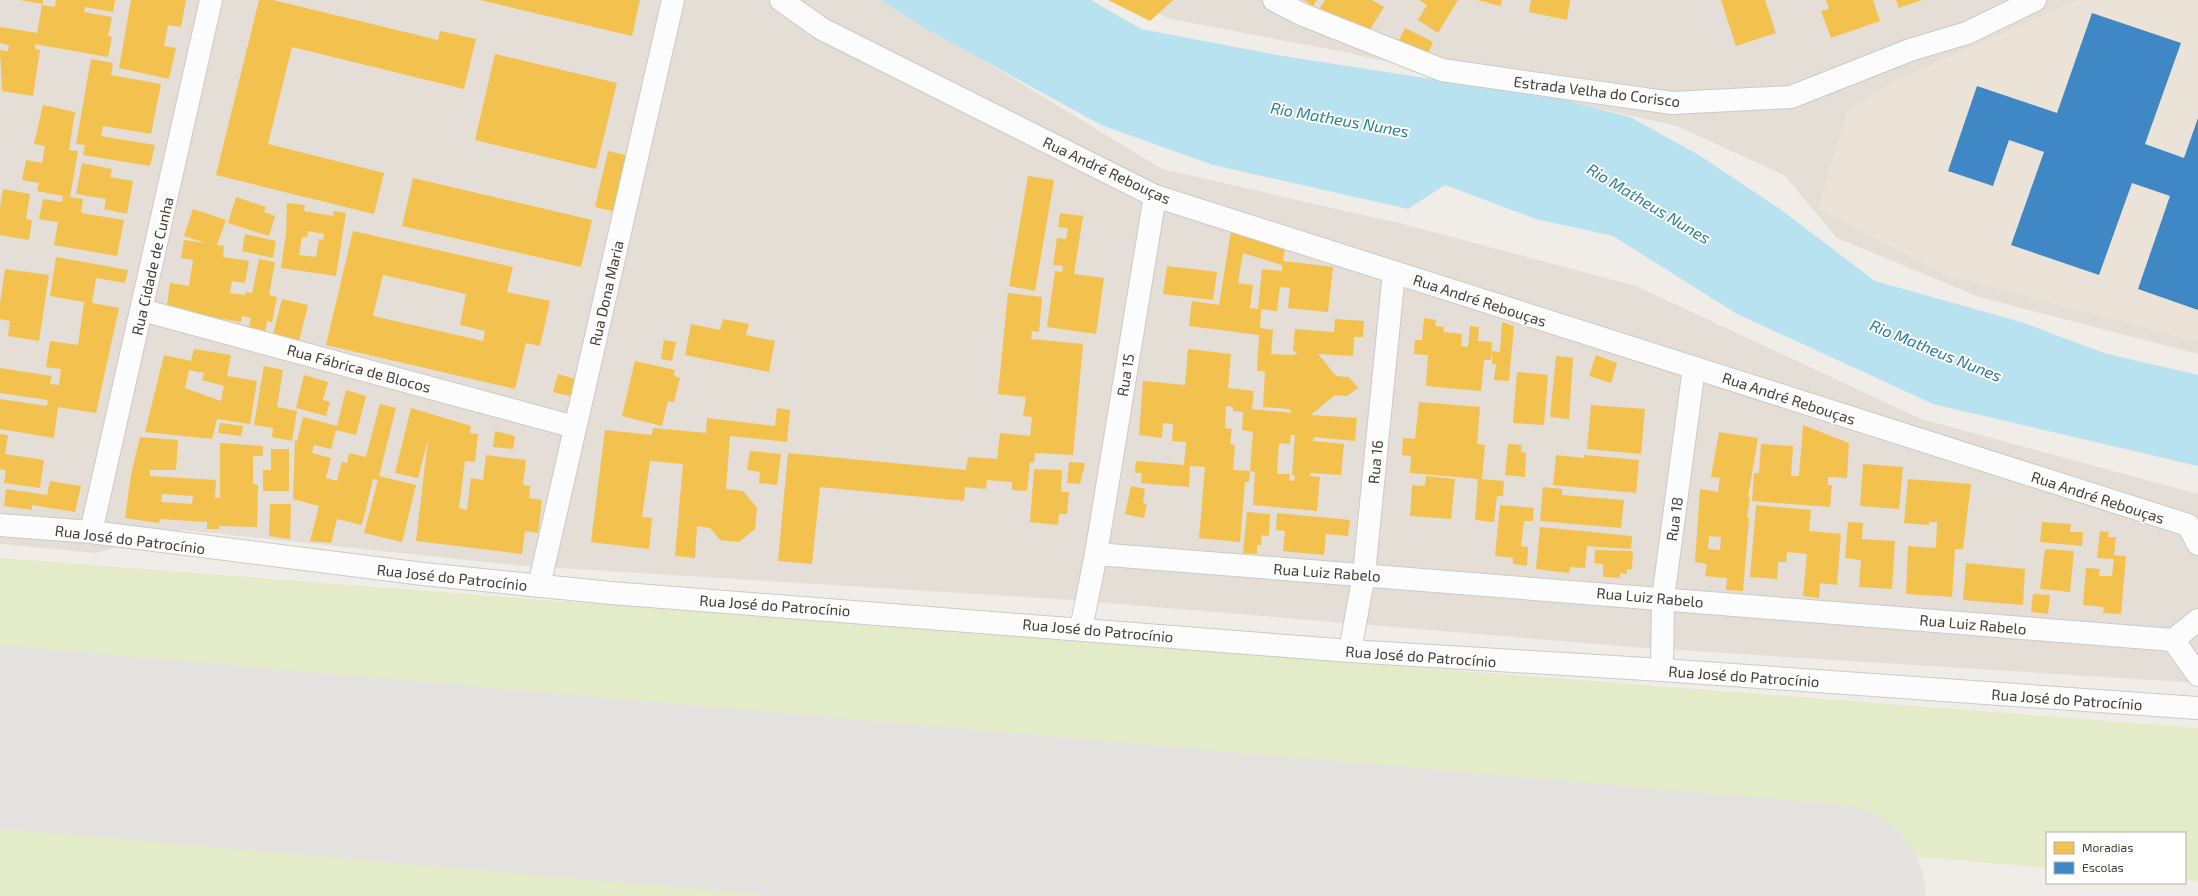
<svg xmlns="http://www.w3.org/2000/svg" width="2198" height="896" font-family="'Exo 2',sans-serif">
  <rect width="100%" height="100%" fill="#f0ede9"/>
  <g fill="#e5ded6">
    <path d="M0,0H884L1162,169L1403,224L1636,286L1921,419L2198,494V683L1645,648L1058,599L525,566L182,530L96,553L0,544Z"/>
    <path d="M1130,0H2198V354L1979,297L1837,238L1784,175L1677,126L1339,51L1170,19Z"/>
  </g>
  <path fill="#ebe3d8" d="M2077,0H2198V342L1945,275L1818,209L1847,111L1894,81Z"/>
  <g fill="#e3ebc8">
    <path d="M0,558L2198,728V881L2185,880V833H2047V868L0,690Z"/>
    <path d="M0,782L1323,896H0Z"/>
  </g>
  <path fill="#b8e2ef" d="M881,0H1091L1141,29L1277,55L1560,99L1630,117L1699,155L1780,209L1875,281L2021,322L2104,353L2198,375V466L1933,404L1737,314L1613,236L1536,219L1445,185L1408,209L1213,165L1101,125L923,27Z"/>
  <g fill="#f2c14e" fill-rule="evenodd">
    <path d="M20,0H43V4Z"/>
    <path d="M56,0H115L113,12L85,7L84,12L112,17L108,36L112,37L108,57L35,44V49L40,50L33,96L2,91L0,50L8,51L9,45L0,43V27L37,33L42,5L55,7Z"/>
    <path d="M131,0H186L181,27L168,25L164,46L176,48L169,79L119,68Z"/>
    <path d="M259,0H273L438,40L440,31L476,39L464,89L292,47L268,144L384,173L374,214L216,175Z"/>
    <path d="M480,0H640L632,36Z"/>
    <path d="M1108,0H1173L1150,21Z"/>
    <path d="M1304,0H1317L1313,6Z"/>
    <path d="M1325,0H1372L1384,7L1366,36L1320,8Z"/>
    <path d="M1419,0H1458L1438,33L1418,20L1427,5Z"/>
    <path d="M1477,0H1502L1501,6Z"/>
    <path d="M1531,0H1570L1567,20L1529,12Z"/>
    <path d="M1721,0H1765L1776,33L1736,46Z"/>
    <path d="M1826,0H1873L1880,21L1831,38L1821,11L1829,9Z"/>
    <path d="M1896,0H1922L1899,8Z"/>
    <path d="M1405,28L1433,42L1426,58L1397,44Z"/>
    <path d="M495,54L617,83L596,169L475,140Z"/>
    <path d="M91,59L113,63L111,75L161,84L151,134L103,126L101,136L155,145L150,166L83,155L85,145L76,144Z"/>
    <path d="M43,105L75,112L69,150L78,151L70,197L83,199L81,213L124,220L117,256L54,245L58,222L39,219L43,199L62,202L63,196L37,191L39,183L22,180L26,160L42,163L45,146L34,144Z"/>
    <path d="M608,151L629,156L616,212L595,207Z"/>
    <path d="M82,163L112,169L110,177L133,181L127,214L104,209L106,199L76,194Z"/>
    <path d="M1028,176L1054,180L1035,291L1009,286Z"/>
    <path d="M413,178L592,220L581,267L402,226Z"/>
    <path d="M3,189L30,194L26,219L32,220L29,240L0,235V208Z"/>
    <path d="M236,197L266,207L264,212L275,216L269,236L228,223Z"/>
    <path d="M287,203L305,205L304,211L333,216L334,211L346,213L336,276L281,268L286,234ZM308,231L324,234L323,240L319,239L316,257L299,255L302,237H307Z"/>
    <path d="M193,209L226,220L217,245L224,246L223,257L249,261L245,283L232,281L230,293L245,295L246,292L252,293L259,259L275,262L269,295L277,297L272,322L267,321L265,333L248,331L251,318L242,316L241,322L195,314L166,312L170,283L189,286L193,260L181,258L184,240L206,243L184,236Z"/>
    <path d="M1060,213L1083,216L1074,274L1104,278L1096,334L1047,327L1055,271L1062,272L1063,266L1053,265L1057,238L1066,239L1068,228L1058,227Z"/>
    <path d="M353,231L513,267L507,292L550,301L540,346L526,343L515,389L326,345ZM383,275L466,294L460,325L485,331L483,341L373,316Z"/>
    <path d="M1231,231L1285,249L1283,261L1333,267L1328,312L1288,308L1290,288L1280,287L1277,311L1261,309L1260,328L1273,330L1271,354L1294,355L1298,352L1293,351L1295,329L1334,332L1335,319L1364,321L1363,337H1354L1353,356L1318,354L1336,376L1349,377L1358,388L1347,396L1335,395L1311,415L1357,418L1355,441L1314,437L1313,441L1344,444L1341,475L1310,473V476L1320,477L1317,511L1253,505L1255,472L1250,471L1249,482H1245L1240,542L1199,538L1205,467L1190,466L1189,487L1141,483L1142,473H1135L1136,461L1184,465L1186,442L1172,441L1173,424L1163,423L1162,438L1139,435L1143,381L1185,385L1188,349L1231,354L1228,388L1254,391L1252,409L1292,413L1289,409L1263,407L1265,371H1257L1259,335L1189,326L1192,301L1219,305ZM1243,253L1282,265V271L1262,269L1258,309L1250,308L1253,285L1238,283ZM1226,406L1233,407V411L1243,412L1242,430L1253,432L1250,471L1233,470L1235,445L1230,444L1232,429L1225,428ZM1291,435H1295L1292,475H1295L1294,481L1289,480L1290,474H1277L1279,443L1290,444Z"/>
    <path d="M245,234L276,241L273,258L242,251Z"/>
    <path d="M56,257L128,270L125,283L96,278L92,303L119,308L96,413L58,407L54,438L0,429V399L47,406L48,400L0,393V368L52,376L50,384L59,385L61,369L46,367L50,341L78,345L84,302L50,296Z"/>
    <path d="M1167,266L1217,272L1213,300L1163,294Z"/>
    <path d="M5,269L49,275L39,341L8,336L10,321L0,319V303Z"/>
    <path d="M1008,293L1042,297L1039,332L1032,331L1031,339L1083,344L1073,455L1035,453L1034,463L1030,462L1027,491L1012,490V482L987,480L986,489L965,487L964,501L820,487L812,564L778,561L788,453L966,470L968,457L997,459L1000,433L1030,436L1032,417L1023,416L1026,397L998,394Z"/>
    <path d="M282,299L308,305L298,345L272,339Z"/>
    <path d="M1424,318L1436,320L1435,326L1444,327L1443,332L1462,334L1461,346L1468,347L1470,326L1479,327L1478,341L1492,342L1491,360H1484L1481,391L1426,386L1428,355L1414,354L1415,340H1422Z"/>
    <path d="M723,319L749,324L746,335L775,341L769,372L685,355L691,324L720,330Z"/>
    <path d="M1502,322L1514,326L1509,381L1494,380L1496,364H1492V351L1500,352Z"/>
    <path d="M664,340L676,342L672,361L661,359Z"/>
    <path d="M194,349L231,355L227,376L257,381L250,424L217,419L212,439L145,432L164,355L191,361ZM189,370L204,373L202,380L224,386L221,401L185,388Z"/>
    <path d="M1596,355L1617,363L1611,383L1589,376Z"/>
    <path d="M1556,356L1573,358L1569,419L1550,417Z"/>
    <path d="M635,361L675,370L674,376L680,378L674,402L668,401L662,426L622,416Z"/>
    <path d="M264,366L283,370L277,407L297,411L292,441L272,437L273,428L254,425Z"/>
    <path d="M1517,372L1548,375L1544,425L1513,423Z"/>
    <path d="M558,374L575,379L570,396L553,392Z"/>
    <path d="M304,375L328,382L323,400L330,402L326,416L296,408Z"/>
    <path d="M346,390L366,396L356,435L336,430L331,449L314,445L312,453L331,458L326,478L337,481L342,462L347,463L349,453L366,457L380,404L396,408L379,476L416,485L402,542L364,533L378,480L373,479L362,525L337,519L331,543L310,541L319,506L293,499L295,440L297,441L303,417L337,426Z"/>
    <path d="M1419,402L1480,407L1477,444L1485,445L1482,479L1504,481L1503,496H1497L1494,522L1475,520L1478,479L1410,473L1411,456L1402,455L1403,438L1415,439Z"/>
    <path d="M1591,405L1645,409L1641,454L1587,449Z"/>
    <path d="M411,408L471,426L470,433L478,434L475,462L465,461L459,508L467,510L471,478L483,480L486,455L526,460L523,485L530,486L529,498L542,500L538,533L525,531L522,554L416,541L428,439L418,478L395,473Z"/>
    <path d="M777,408L790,410L787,442L730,436L726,489L743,491L757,508L755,529L739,542L720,540L710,528L697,526L695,558L675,556L683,464L650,461L642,517L652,518L649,549L591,542L605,430L652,435L653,428L706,433L707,418L775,426Z"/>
    <path d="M220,423L243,426L241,436L218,433Z"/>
    <path d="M1803,425L1849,443L1847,478L1828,477V485H1832L1830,507L1752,501L1754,473H1759L1761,444L1793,446L1791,476H1799Z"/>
    <path d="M495,431L515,436L513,449L493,447Z"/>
    <path d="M1719,432L1758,438L1748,497L1750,498L1747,518H1749L1743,591L1726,590L1727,578L1705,576L1707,564L1695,562L1700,489L1718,492L1720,478L1711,477ZM1709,536L1721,537L1720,550L1708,549Z"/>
    <path d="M0,434L8,435L5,454L44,460L40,488L4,483L6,470L0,469Z"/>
    <path d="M140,437L178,440L176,470H150V476L216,480L215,498H220V443L263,446V456H253V484L258,485L257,527L219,526V529H207V522L160,519L159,523L125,518L131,475ZM162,494L193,496L192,504L161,502Z"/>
    <path d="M1508,444L1522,445L1521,452L1526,453L1525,477L1505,475Z"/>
    <path d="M271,449H289V491H263V470H271Z"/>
    <path d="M750,451L781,454L777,485L759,483L760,472L747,470Z"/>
    <path d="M1556,455L1584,458V455L1639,460L1636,493L1553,485Z"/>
    <path d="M1069,462L1085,463L1080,484L1067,483Z"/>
    <path d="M1863,464L1903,467L1899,509L1860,506Z"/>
    <path d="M1034,469L1062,470L1061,492H1069L1067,514H1059L1058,525L1030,522Z"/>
    <path d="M1426,476L1455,479L1451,519L1410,516L1412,485L1425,486Z"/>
    <path d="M1908,479L1971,484L1963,549H1955L1952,597L1906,594L1908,546L1936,548L1937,522H1929V525L1904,523Z"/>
    <path d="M50,481L81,486L75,512L32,505V510L4,506L6,489L47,495Z"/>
    <path d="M1131,486L1145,489L1143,503L1147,504L1144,518L1125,514Z"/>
    <path d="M1543,487L1562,489V495L1624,500L1621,528L1540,521Z"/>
    <path d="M270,504H291L290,539L269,536Z"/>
    <path d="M1500,505L1534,508L1533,521H1524L1521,546L1528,547L1527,566L1513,564V558L1495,556Z"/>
    <path d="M1756,505L1811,510L1809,531L1841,534L1837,585L1820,583L1819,598L1803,596L1807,554L1787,552L1786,562H1778L1777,579L1750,577Z"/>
    <path d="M1247,512L1270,514L1269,536L1262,535L1261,545H1257V554L1243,553Z"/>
    <path d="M1277,513L1350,520L1348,536L1326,534L1324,555L1283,551L1285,531L1276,530Z"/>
    <path d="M1848,522L1863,523L1862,539L1895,541L1892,589L1859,587L1861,560L1845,558Z"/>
    <path d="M2042,522L2071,524L2070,532H2083L2082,546L2040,542Z"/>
    <path d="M1540,527L1632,536L1631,549L1587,546L1585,568L1570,567L1569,573L1536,569Z"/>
    <path d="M2100,531L2109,532L2108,537H2116L2114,555L2126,556L2121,614L2103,613L2104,607L2083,605L2086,568L2100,569L2099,576H2112L2114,559L2097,558Z"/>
    <path d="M2045,549L2074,551L2070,592L2040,589Z"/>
    <path d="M1595,550L1633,551L1632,569H1627V574L1620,573V578L1603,577V564L1594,563Z"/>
    <path d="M1966,563L2025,569L2023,605L1963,600Z"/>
    <path d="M2033,594L2050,595L2048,614L2031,612Z"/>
  </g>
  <path fill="#3f88c5" d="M2092,13L2181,43L2145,144L2184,158L2198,118V310L2138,289L2170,196L2132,183L2099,275L2011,245L2044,152L2009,140L1993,186L1948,171L1977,86L2057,113Z"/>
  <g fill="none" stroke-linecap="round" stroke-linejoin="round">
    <path stroke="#e4e3e0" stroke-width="183" d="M0,737L1834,896"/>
    <g stroke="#cdc9c5" stroke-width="24">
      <g id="minor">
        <path d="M781,0L822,29L1155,196L2188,525L2198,544"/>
        <path d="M1274,0L1301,14L1442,70L1672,103L1791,97L1910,50L1967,33L2035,0"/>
        <path d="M142,310L575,427"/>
        <path d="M0,525L91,532L423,574L611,593L1350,651L1662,670L2198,708"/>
        <path d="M91,532L211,0"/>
        <path d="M1096,554L2173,640L2198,620"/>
        <path d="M539,586L673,0"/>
        <path d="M1081,629L1096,554L1155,196"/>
        <path d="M2173,640L2198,675"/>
        <path d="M1350,651L1364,574L1394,272"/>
        <path d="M1662,670L1663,598L1694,368"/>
      </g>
    </g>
    <use href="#minor" stroke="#fdfcfc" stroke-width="22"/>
  </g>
  <g text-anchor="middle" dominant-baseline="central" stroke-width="4" stroke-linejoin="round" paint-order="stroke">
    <g font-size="15" fill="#463d35" stroke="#fff">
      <text transform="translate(1597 91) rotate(7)">Estrada Velha do Corisco</text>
      <text transform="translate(1107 170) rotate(25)">Rua André Rebouças</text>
      <text transform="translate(152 266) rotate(-77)">Rua Cidade de Cunha</text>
      <text transform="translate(606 293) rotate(-77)">Rua Dona Maria</text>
      <text transform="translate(1480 300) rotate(18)">Rua André Rebouças</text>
      <text transform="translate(359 368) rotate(15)">Rua Fábrica de Blocos</text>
      <text transform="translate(1125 375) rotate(-81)">Rua 15</text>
      <text transform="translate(1789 398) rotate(18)">Rua André Rebouças</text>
      <text transform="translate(1375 462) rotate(-84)">Rua 16</text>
      <text transform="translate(2098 497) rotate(18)">Rua André Rebouças</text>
      <text transform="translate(1674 519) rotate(-82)">Rua 18</text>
      <text transform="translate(130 539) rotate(7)">Rua José do Patrocínio</text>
      <text transform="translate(1327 572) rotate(4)">Rua Luiz Rabelo</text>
      <text transform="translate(452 577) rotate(6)">Rua José do Patrocínio</text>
      <text transform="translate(1650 597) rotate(5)">Rua Luiz Rabelo</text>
      <text transform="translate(775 605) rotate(4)">Rua José do Patrocínio</text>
      <text transform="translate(1973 624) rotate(5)">Rua Luiz Rabelo</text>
      <text transform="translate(1098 630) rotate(5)">Rua José do Patrocínio</text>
      <text transform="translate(1421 656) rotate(4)">Rua José do Patrocínio</text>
      <text transform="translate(1744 676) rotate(4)">Rua José do Patrocínio</text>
      <text transform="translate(2067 699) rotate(4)">Rua José do Patrocínio</text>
    </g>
    <g font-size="16" font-style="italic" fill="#277f9c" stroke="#fff">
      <text transform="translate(1340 119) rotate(10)">Rio Matheus Nunes</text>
      <text transform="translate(1649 203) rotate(31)">Rio Matheus Nunes</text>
      <text transform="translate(1936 350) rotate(22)">Rio Matheus Nunes</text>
    </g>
  </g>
  <rect x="2046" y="832" width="140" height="52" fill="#ffffff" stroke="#b5b1ae"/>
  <rect x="2054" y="842" width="20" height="12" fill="#f2c14e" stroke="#b5b1ae"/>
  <text x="2082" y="852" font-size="12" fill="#463d35">Moradias</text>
  <rect x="2054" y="862" width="20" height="12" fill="#3f88c5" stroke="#b5b1ae"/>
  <text x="2082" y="872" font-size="12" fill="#463d35">Escolas</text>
</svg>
